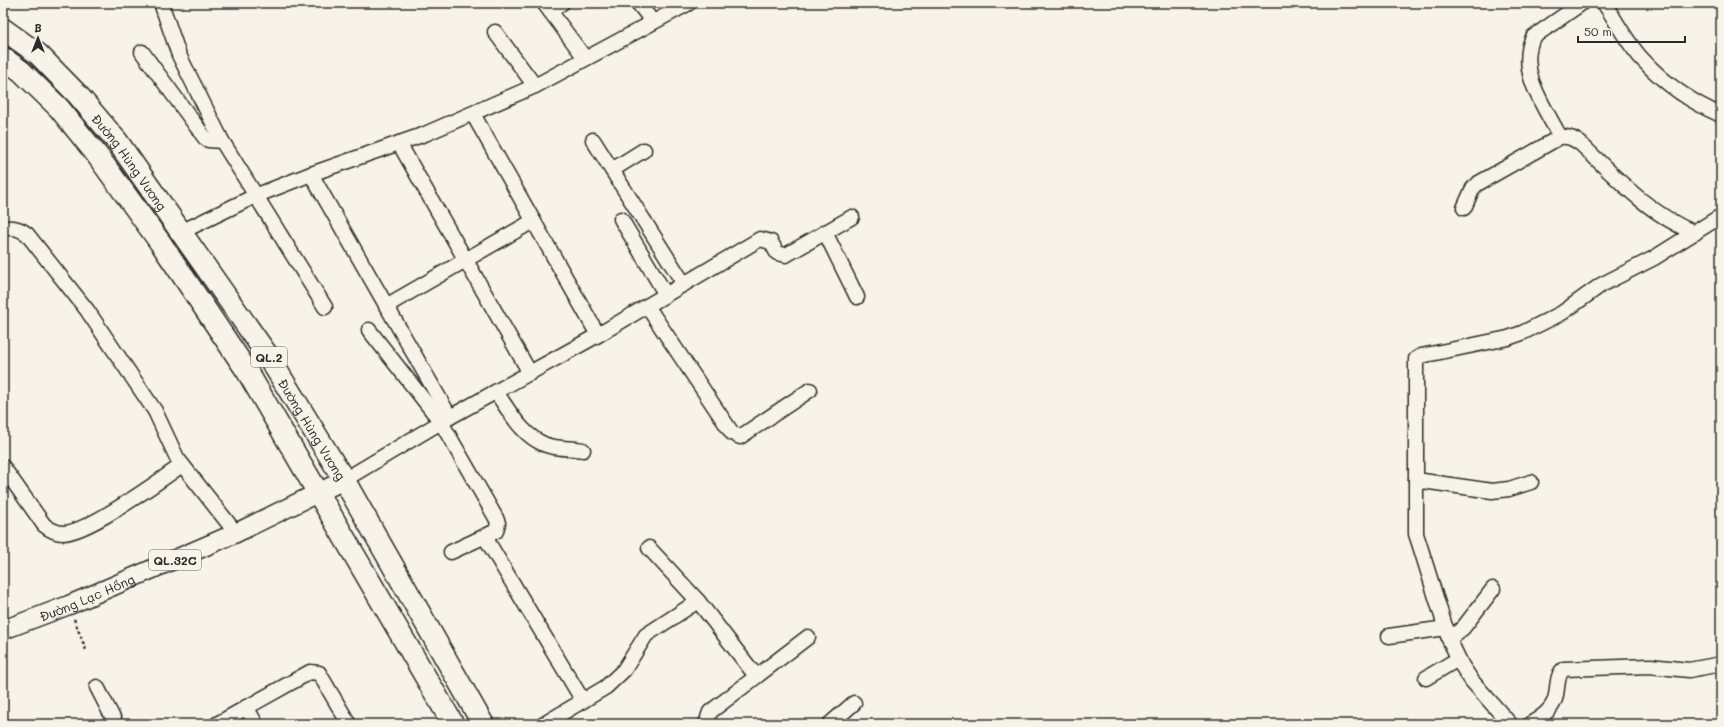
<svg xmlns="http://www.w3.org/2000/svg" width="1724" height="727" font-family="Mali,sans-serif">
  <rect width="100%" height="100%" fill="#f7f3e8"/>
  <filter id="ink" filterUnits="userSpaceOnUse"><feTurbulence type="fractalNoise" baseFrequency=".025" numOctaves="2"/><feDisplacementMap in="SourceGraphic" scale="8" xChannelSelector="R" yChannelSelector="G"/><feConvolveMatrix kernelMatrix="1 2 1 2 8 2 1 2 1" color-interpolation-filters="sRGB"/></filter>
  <g filter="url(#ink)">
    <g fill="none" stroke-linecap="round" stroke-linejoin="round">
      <g stroke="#2b2b2b" stroke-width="17">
        <g id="minor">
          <path d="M161,3L179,55L222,141L325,307"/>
          <path d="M544,3L585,58"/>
          <path d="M638,3L653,22"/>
          <path d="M1604,3C1617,22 1628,45 1644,61C1666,85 1691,102 1721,115"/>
          <path d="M550,11L562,3"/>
          <path d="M495,32L535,86"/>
          <path d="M142,52L205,138L208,140L222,141"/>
          <path d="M473,114L598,335"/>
          <path d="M1560,137C1545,107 1517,72 1533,37L1582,3"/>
          <path d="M593,140L684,284"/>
          <path d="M399,143L530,373"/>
          <path d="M612,170L644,150"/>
          <path d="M311,174L450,417"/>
          <path d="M1464,208L1473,188L1477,184L1560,137C1569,136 1574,139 1581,144C1616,178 1649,214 1695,233"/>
          <path d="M621,219L666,295"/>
          <path d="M3,229C12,226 19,228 27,234L87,310L155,411L177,458L236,533"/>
          <path d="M181,232L255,196L311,174L425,134L535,86L689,3"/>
          <path d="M825,232L857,297"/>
          <path d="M386,306L533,221"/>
          <path d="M647,306L732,433L740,437L810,390"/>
          <path d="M369,330L441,422L496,518L498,523L496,531L451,552"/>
          <path d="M496,392C510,412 522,436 546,445C557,449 572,448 583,450"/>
          <path d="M3,467L44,525C49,529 55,533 63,533C88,533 159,481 182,465"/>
          <path d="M344,480L441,422L598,335L760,239L771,242L777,253L786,255L852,217"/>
          <path d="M1416,480L1492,491L1509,489L1531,482"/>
          <path d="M485,537L583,701"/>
          <path d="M649,548L698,601L756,676"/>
          <path d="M1389,636L1446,628"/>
          <path d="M1449,639L1463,628L1493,589"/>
          <path d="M1426,678L1458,659"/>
          <path d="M97,687L116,724"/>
          <path d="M246,707L256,724"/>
          <path d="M217,724L310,672L319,673L349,724"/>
          <path d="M544,724L606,687L624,670L646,635L698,601"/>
          <path d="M706,724L710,712L808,637"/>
          <path d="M830,724L854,703"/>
          <path d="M1510,724L1472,681L1462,666L1449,639L1419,543L1416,534V359L1421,356L1508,338L1522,333L1562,313L1601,285L1654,258L1721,216"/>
          <path d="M1530,724C1539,719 1552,710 1555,699C1558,691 1556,674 1564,669L1650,666L1689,670L1721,664"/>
        </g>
      </g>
      <g stroke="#2b2b2b" stroke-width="21">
        <g id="major">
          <path id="s1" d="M3,630L69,605L236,533L344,480"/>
        </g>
      </g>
      <g stroke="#2b2b2b" stroke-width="24">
        <g id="highway">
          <path id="s2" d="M3,29L38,54L78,95L117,141L268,356L344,480L483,724"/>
          <path d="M3,58L21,71L59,108L97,155L162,245L247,371L453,724"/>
        </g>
      </g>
      <path stroke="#2b2b2b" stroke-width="2.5" stroke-dasharray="3 3" stroke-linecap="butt" d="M74,619L86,650"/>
      <use href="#minor" stroke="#f7f3e8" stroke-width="14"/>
      <use href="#major" stroke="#f7f3e8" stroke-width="18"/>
      <use href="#highway" stroke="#f7f3e8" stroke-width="21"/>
    </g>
  </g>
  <g text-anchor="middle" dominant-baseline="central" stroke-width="3" stroke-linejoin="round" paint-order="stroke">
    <g fill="#f7f3e8" stroke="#686764" stroke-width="1">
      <rect x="251" y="347" width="36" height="20" rx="3"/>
      <rect x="149" y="550" width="52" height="20" rx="3"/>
    </g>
    <g font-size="12" font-weight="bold" fill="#2b2b2b">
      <text x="269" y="357">QL.2</text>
      <text x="175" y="560">QL.32C</text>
    </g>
    <g font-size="13" fill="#2b2b2b" stroke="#f7f3e8">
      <text stroke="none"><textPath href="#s2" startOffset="185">Đường Hùng Vương</textPath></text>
      <text stroke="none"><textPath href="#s2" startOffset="509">Đường Hùng Vương</textPath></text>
      <text stroke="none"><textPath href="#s1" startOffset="90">Đường Lạc Hồng</textPath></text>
    </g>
  </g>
  <rect width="1724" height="727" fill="none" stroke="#f7f3e8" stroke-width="16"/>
  <rect x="8" y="8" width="1708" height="711" fill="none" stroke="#2b2b2b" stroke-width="1.5" filter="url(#ink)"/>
  <g transform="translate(38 38)" stroke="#f7f3e8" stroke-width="3" paint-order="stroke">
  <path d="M0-3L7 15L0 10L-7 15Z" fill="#2b2b2b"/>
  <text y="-6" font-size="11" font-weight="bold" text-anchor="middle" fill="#2b2b2b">B</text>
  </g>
  <path d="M1578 36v6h107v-6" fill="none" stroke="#2b2b2b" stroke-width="2"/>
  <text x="1584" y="36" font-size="12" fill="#2b2b2b" stroke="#f7f3e8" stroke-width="3" paint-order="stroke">50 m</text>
</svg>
